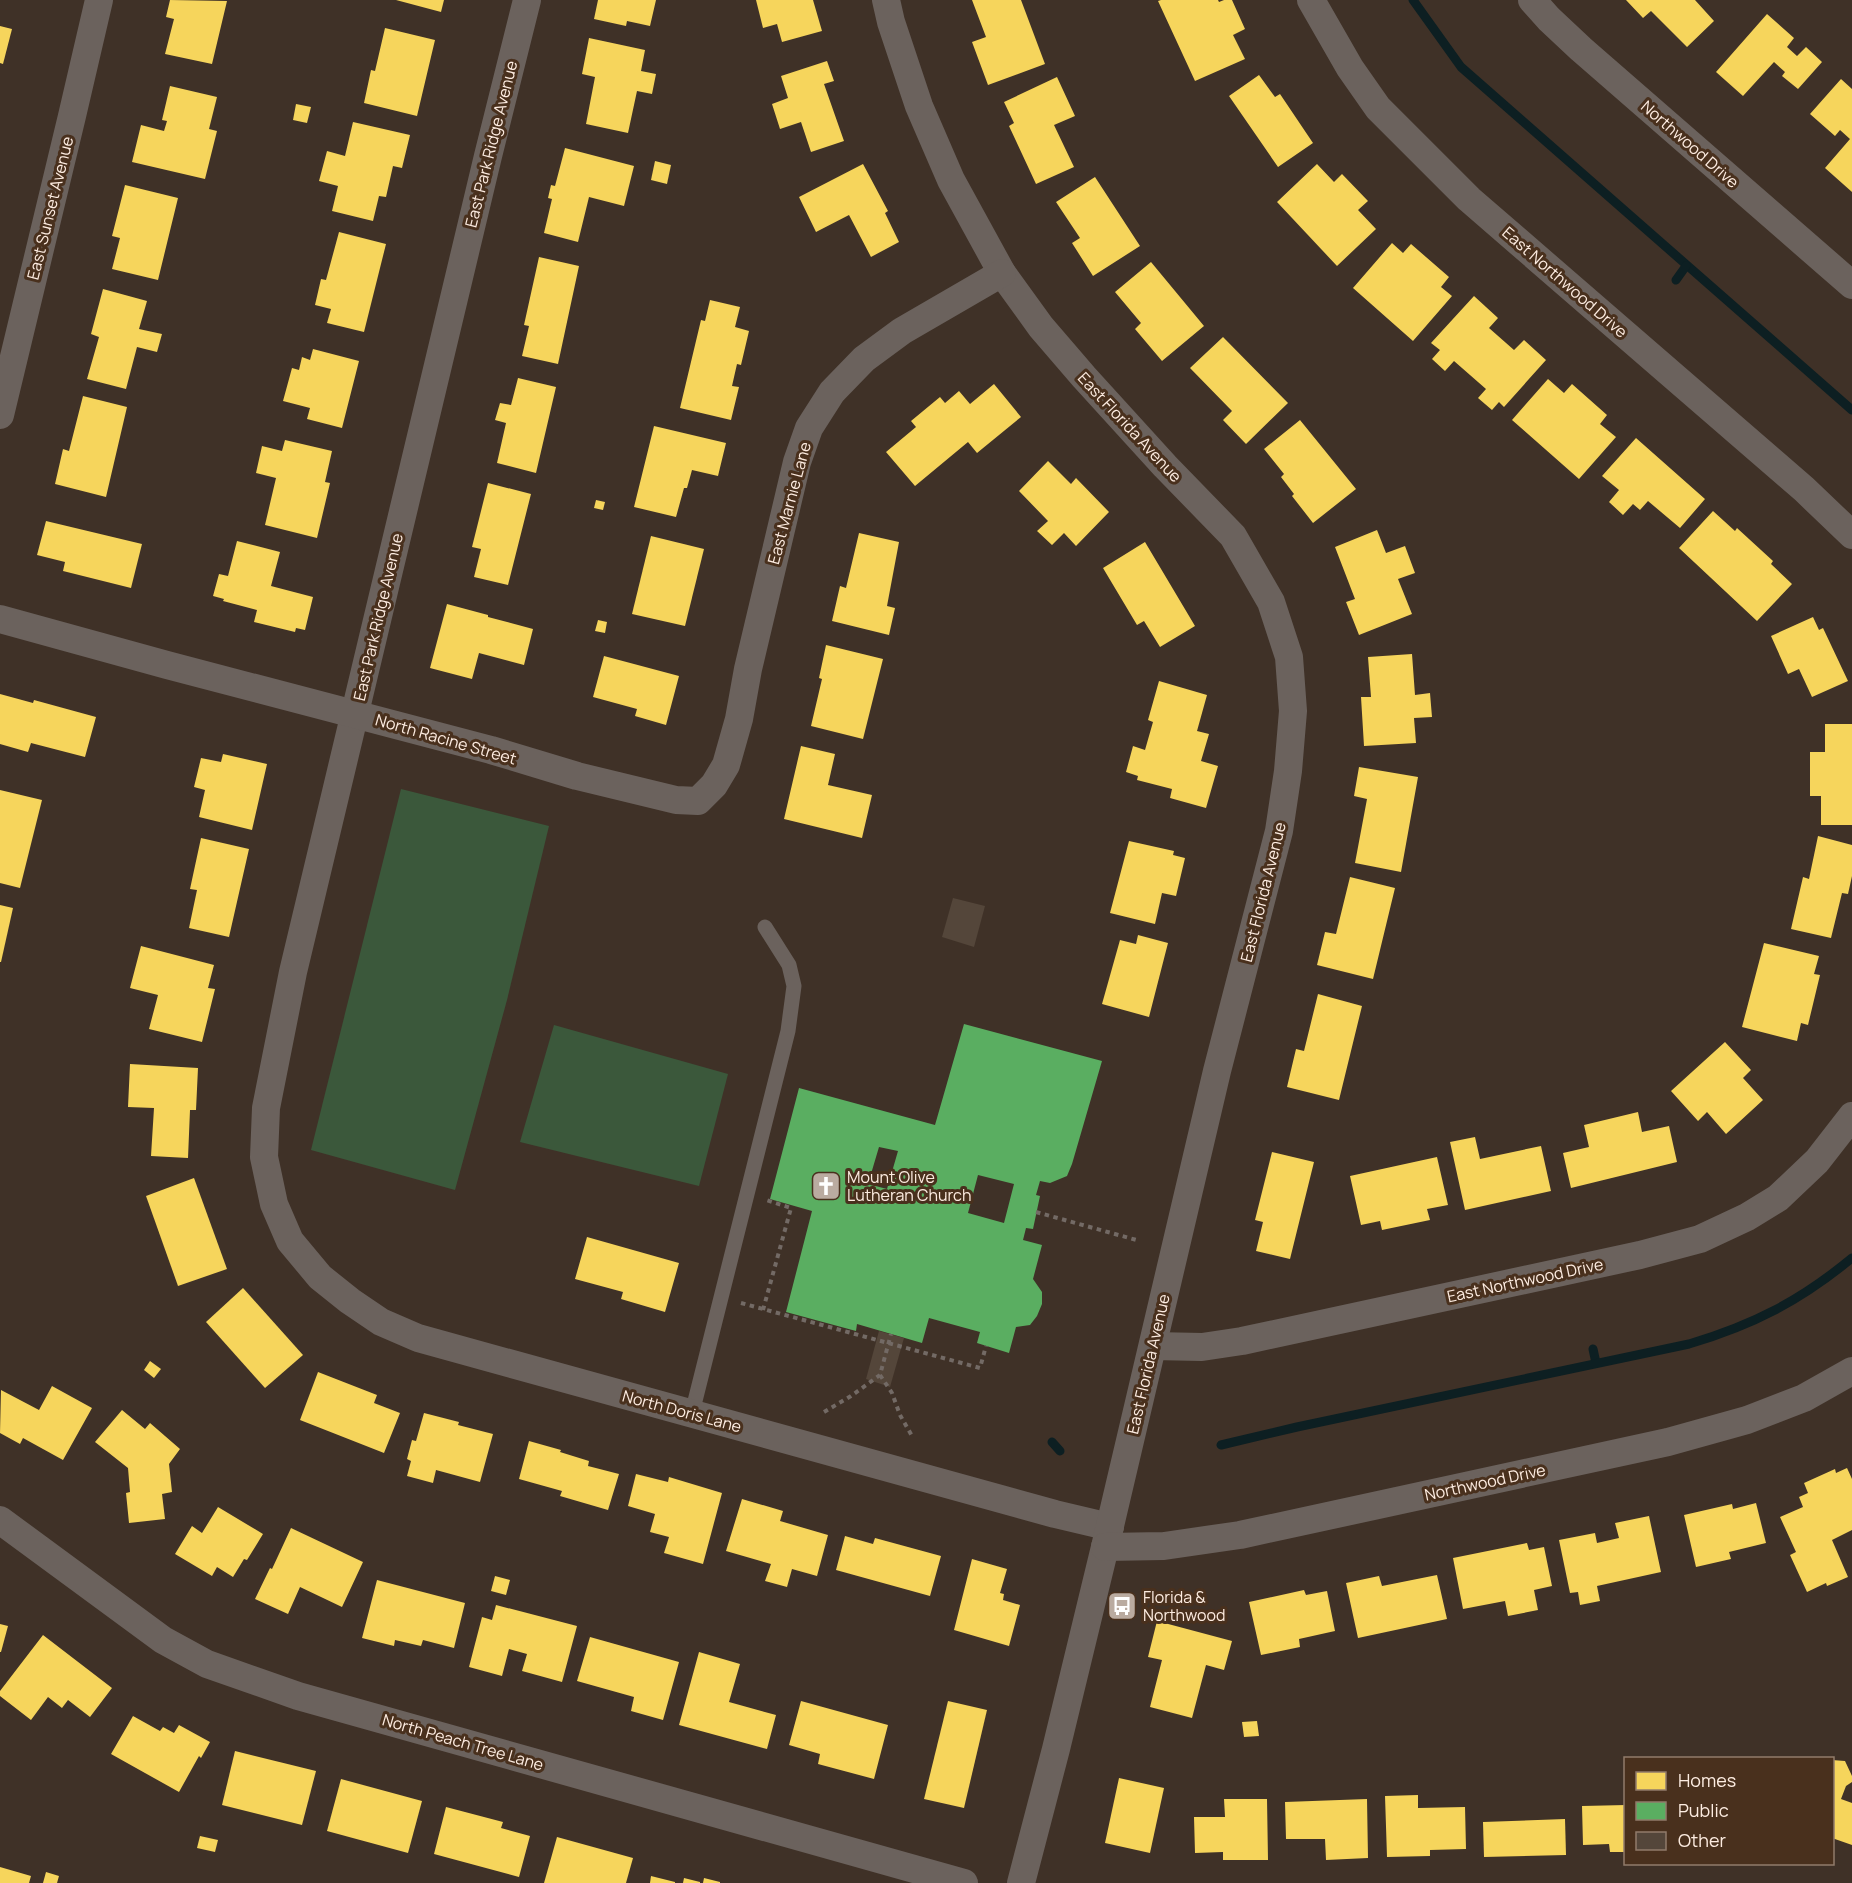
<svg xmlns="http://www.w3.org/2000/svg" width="1852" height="1883" font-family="Manrope,sans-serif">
  <rect width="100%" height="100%" fill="#3f3127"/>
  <g fill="#3b583b">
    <path d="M401,789L549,826L507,1000L455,1190L311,1150Z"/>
    <path d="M554,1025L728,1074L699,1186L520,1142Z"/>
  </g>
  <g fill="#f6d55c">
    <path d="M170,0L227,1L212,64L165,54L174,19L166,17Z"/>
    <path d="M396,0H444L441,12Z"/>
    <path d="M598,0H656L650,26L627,21L626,26L594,19Z"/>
    <path d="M756,0H813L822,31L782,42L777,24L763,28Z"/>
    <path d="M972,0H1021L1045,64L988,85L972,42L986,37Z"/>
    <path d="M1161,0H1218L1219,2L1224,0H1232L1245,29L1233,35L1245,59L1195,81L1158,1Z"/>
    <path d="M1626,0H1695L1714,21L1687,47L1651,11L1643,18Z"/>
    <path d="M1767,14L1794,38L1787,47L1797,56L1806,47L1822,62L1798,89L1782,76L1785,72L1774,62L1743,96L1716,72Z"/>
    <path d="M0,26L12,29L3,64L0,63Z"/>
    <path d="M385,28L435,40L417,116L364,103L371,70L375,71Z"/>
    <path d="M589,38L645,50L641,71L656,74L652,94L637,91L628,133L586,124L595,77L582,74Z"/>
    <path d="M827,61L834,81L824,84L844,141L811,152L801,122L780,129L772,104L788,98L781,76Z"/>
    <path d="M1259,75L1275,97L1280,94L1313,143L1278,167L1229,96Z"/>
    <path d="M1057,77L1075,116L1054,125L1074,167L1036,184L1009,126L1014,123L1004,102Z"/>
    <path d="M1841,79L1852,89V192L1825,168L1850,139L1840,130L1835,136L1810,114Z"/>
    <path d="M170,86L217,97L209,129L217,131L205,179L132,162L141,125L164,131L167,121L162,120Z"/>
    <path d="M296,104L311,107L307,123L293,120Z"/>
    <path d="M353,122L410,135L402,168L393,166L386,197L379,196L373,221L332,211L338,186L319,181L327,151L345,156Z"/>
    <path d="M565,148L634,166L624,206L589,197L578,242L544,233L552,199L548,198L551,185L555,186Z"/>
    <path d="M655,161L671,165L667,184L651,180Z"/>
    <path d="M863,164L888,211L885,213L899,242L871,257L849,215L816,232L799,197Z"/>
    <path d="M1317,164L1334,182L1342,174L1368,201L1358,210L1376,229L1337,266L1277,202Z"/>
    <path d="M1095,177L1140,246L1093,276L1072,243L1080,238L1056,202Z"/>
    <path d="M125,185L178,198L158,280L112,269L120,238L112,236Z"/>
    <path d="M339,232L386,244L364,332L327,323L331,309L315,305L321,279L326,280Z"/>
    <path d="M1392,243L1403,253L1411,244L1449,277L1441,287L1452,296L1413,341L1353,288Z"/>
    <path d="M539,257L579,266L558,364L522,356L529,326L524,325Z"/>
    <path d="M1151,262L1204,326L1162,361L1135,329L1141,323L1115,292Z"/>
    <path d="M103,289L147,301L139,329L162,334L157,352L137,347L126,389L87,379L99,337L91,334Z"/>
    <path d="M1474,296L1498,318L1489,328L1514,350L1524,340L1546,360L1504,407L1499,402L1492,410L1478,398L1486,389L1454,361L1445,371L1432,359L1440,350L1431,343Z"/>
    <path d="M710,300L740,307L735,327L749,331L741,365L737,364L732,386L739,387L731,420L680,408L701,320L705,321Z"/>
    <path d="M1223,337L1288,403L1246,444L1223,420L1232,411L1190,368Z"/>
    <path d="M313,349L359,361L342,428L307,419L310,408L283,401L292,368L299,370L302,357L310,360Z"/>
    <path d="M518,378L556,387L536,473L497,463L506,423L495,420L500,403L511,405Z"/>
    <path d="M1548,379L1564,393L1572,384L1607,415L1600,424L1616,437L1579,479L1512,420Z"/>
    <path d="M994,384L1021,417L977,453L968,442L915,486L886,452L916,427L911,421L940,397L945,403L959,391L970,404Z"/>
    <path d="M83,396L127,407L106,497L55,484L63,449L69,451Z"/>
    <path d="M1300,420L1356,489L1313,523L1292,496L1294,494L1281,477L1284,474L1264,449Z"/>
    <path d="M654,426L726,443L718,476L692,470L687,488H684L676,517L634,507Z"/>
    <path d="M1636,438L1705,499L1680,528L1648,501L1640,510L1633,504L1623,515L1609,502L1619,490L1602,476Z"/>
    <path d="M285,440L332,451L325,482L330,483L317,538L265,525L276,478L256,473L262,446L282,451Z"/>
    <path d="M1048,461L1071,484L1076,478L1109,512L1076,546L1064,533L1052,545L1037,531L1048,521L1019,491Z"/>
    <path d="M488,483L531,494L508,585L474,577L481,549L472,547Z"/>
    <path d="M596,500L605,502L603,510L594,508Z"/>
    <path d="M1713,511L1735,531L1737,528L1773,561L1771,564L1792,584L1757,621L1679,548Z"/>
    <path d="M46,521L142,544L131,588L63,571L65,562L37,555Z"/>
    <path d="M1377,530L1386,553L1405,546L1415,573L1398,579L1412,614L1359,635L1346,602L1355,599L1335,547Z"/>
    <path d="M859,533L899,542L887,606L895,608L889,635L832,621L840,586L846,588Z"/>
    <path d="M651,536L704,549L685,626L632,614Z"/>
    <path d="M237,541L280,552L271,586L313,597L305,630L296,628L295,632L254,622L257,610L223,601L224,599L213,596L219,574L228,576Z"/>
    <path d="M1145,542L1195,626L1160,647L1144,621L1137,625L1103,568Z"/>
    <path d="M447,604L488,615V617L533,629L524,665L479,653L472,679L430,668Z"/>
    <path d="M1813,617L1819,630L1823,628L1848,681L1812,697L1799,669L1788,674L1771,636Z"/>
    <path d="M598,620L607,622L605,633L595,631Z"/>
    <path d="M826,645L883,659L863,739L811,726L822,679L819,678Z"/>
    <path d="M1412,654L1415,695L1430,693L1432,717L1414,718L1416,743L1364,746L1361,697H1371L1368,657Z"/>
    <path d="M604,656L679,676L666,725L635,716L637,709L593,697Z"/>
    <path d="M1159,681L1207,695L1197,731L1209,734L1201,761L1218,766L1206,808L1170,798L1172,789L1137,780L1138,776L1126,772L1133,746L1145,750L1153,722L1148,720Z"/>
    <path d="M0,694L33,703L34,700L96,717L85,757L31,743L28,752L0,744Z"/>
    <path d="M1825,724H1852V825H1821V796H1810V752H1825Z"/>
    <path d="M801,746L835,754L828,785L872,795L862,838L784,819Z"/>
    <path d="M223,754L267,764L252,830L199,817L205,790L194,787L201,758L221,762Z"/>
    <path d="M1359,767L1418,777L1401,872L1355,863L1367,799L1354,796Z"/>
    <path d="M0,790L42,800L20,888L0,883Z"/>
    <path d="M1818,836L1852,845V876L1848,894L1842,893L1831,938L1791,929L1803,877L1809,879Z"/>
    <path d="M201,838L249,849L229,937L189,928L197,890L190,889Z"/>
    <path d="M1129,841L1174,851L1173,855L1185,858L1176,896L1162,893L1155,924L1110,913Z"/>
    <path d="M1350,877L1395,888L1373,979L1317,965L1325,932L1336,934Z"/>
    <path d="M0,905L13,908L1,962H0Z"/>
    <path d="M1138,935L1168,943L1149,1017L1102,1004L1120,940L1136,944Z"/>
    <path d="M1764,943L1819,956L1814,974L1820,975L1808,1025L1801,1023L1797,1041L1742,1027Z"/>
    <path d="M141,946L214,965L208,988L215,989L202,1042L149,1029L158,995L130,988Z"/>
    <path d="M1318,994L1362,1006L1339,1100L1287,1087L1296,1049L1304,1051Z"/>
    <path d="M1725,1042L1751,1070L1743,1078L1763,1100L1726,1134L1707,1112L1698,1121L1671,1091Z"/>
    <path d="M130,1064L198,1068L196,1110H190L188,1158L151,1156L154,1108L128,1107Z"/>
    <path d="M1638,1112L1642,1132L1669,1126L1677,1162L1571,1188L1563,1153L1589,1147L1584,1125Z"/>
    <path d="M1475,1137L1480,1159L1541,1146L1551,1191L1465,1210L1450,1142Z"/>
    <path d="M1272,1152L1314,1162L1290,1259L1256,1251L1263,1222L1255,1220Z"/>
    <path d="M1437,1157L1448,1205L1427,1209L1430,1220L1382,1230L1380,1221L1361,1225L1350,1176Z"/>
    <path d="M194,1178L227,1269L178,1286L146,1196Z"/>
    <path d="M587,1237L679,1263L665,1312L621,1299L623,1292L575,1279Z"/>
    <path d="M243,1288L303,1355L265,1388L206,1322Z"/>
    <path d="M150,1361L161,1369L154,1378L144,1370Z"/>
    <path d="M318,1372L377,1395L374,1403L400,1413L384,1453L300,1420Z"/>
    <path d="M52,1386L92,1408L63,1460L23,1438L20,1444L0,1433L1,1390L39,1410Z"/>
    <path d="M122,1410L145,1429L150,1423L180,1449L169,1464L172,1492L162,1494L165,1519L129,1523L126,1493L130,1492L128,1468L95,1442Z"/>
    <path d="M424,1413L459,1422L458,1425L493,1434L480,1482L436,1470L433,1483L407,1476L411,1461L407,1459L412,1440L416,1441Z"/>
    <path d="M529,1441L561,1450L560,1452L589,1461L588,1466L619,1474L608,1510L560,1496L562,1491L519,1479Z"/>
    <path d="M1847,1468L1852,1479V1530L1832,1540L1848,1577L1827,1586L1826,1583L1807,1592L1790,1555L1796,1552L1780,1517L1803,1507L1799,1497L1808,1493L1804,1483L1835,1469L1836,1473Z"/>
    <path d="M636,1474L668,1482L669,1477L722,1493L703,1564L664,1553L669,1537L650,1532L655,1514L628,1506Z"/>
    <path d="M742,1499L783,1511L780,1521L828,1535L817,1576L792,1569L787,1587L765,1581L771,1564L726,1551Z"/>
    <path d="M1756,1503L1766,1543L1729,1552L1731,1559L1696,1567L1684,1515L1732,1504L1733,1509Z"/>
    <path d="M218,1507L263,1534L247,1560L244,1559L233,1577L217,1567L212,1576L175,1554L192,1526L202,1533Z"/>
    <path d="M1649,1516L1661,1572L1597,1586L1600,1601L1580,1605L1578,1592L1570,1593L1559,1540L1595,1533L1597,1543L1619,1538L1615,1523Z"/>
    <path d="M291,1528L363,1562L342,1607L300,1587L288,1614L255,1599L270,1568L272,1569Z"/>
    <path d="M845,1536L873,1544L875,1538L941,1556L930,1596L836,1570Z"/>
    <path d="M1527,1543L1529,1550L1544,1547L1552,1586L1534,1590L1538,1610L1508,1616L1505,1601L1463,1609L1453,1558Z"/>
    <path d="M972,1559L1007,1569L1000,1593L1004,1594L1003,1600L1020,1605L1009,1646L954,1630Z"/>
    <path d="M1437,1575L1447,1619L1358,1638L1346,1583L1379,1576L1382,1586Z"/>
    <path d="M495,1576L510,1580L506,1595L491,1591Z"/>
    <path d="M377,1580L465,1603L454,1648L423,1640L421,1646L395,1640L394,1646L362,1638Z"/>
    <path d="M1304,1590L1306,1595L1327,1591L1335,1631L1299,1639L1300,1647L1261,1655L1249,1602Z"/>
    <path d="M496,1605L577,1626L562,1682L522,1671L527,1654L509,1649L502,1676L469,1667L482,1617L492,1620Z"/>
    <path d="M1157,1621L1232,1641L1224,1670L1206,1665L1192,1718L1150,1707L1162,1660L1148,1657Z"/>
    <path d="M0,1624L8,1626L1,1652H0Z"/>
    <path d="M43,1635L112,1688L90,1717L68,1700L62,1708L48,1697L31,1720L0,1696V1691Z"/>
    <path d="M590,1637L679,1662L663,1720L631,1711L634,1697L577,1681Z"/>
    <path d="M699,1652L740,1664L729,1702L776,1715L767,1749L679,1725Z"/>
    <path d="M801,1701L888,1725L874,1779L818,1764L820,1754L789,1745Z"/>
    <path d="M948,1701L987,1710L964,1808L924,1799Z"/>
    <path d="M133,1716L160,1731L163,1727L174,1733L179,1725L210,1742L201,1758L199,1756L179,1792L111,1754Z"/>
    <path d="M1257,1721L1259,1736L1244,1737L1242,1722Z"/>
    <path d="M235,1751L316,1771L302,1825L222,1805Z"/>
    <path d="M1832,1760L1845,1761L1852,1776V1782L1846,1786L1841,1799L1852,1803V1845L1832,1838Z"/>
    <path d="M1119,1778L1164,1788L1150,1853L1105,1843Z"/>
    <path d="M341,1779L422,1801L408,1853L327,1831Z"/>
    <path d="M1418,1795V1808L1465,1807L1466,1849L1430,1850V1856L1387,1857L1385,1796Z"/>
    <path d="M1224,1799H1267L1268,1860H1223V1852L1195,1853L1194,1817H1225Z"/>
    <path d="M1367,1799L1368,1858L1326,1860L1325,1839H1286L1285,1802Z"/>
    <path d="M1626,1805V1852H1610L1609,1844L1583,1845L1582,1806Z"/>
    <path d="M446,1807L503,1822L501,1828L530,1836L519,1877L434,1854Z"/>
    <path d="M1565,1819L1566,1855L1484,1857L1483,1822Z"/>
    <path d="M200,1836L218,1840L215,1852L197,1848Z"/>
    <path d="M557,1837L633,1858L626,1883H544Z"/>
    <path d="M0,1867L31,1876L29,1883H0Z"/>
    <path d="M46,1872L59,1876L57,1883H43Z"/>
    <path d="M651,1876L675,1882V1883H650Z"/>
    <path d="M684,1878L700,1882V1883H683Z"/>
    <path d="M704,1878L720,1882V1883H703Z"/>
  </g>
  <path fill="#5aae61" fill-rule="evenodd" d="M964,1024L1102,1061L1072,1164L1067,1176L1050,1183L1040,1181L1036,1195L1040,1196L1033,1229L1026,1228L1023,1240L1042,1245L1033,1279L1042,1292V1304L1037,1316L1030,1325L1016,1327L1009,1353L977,1343L980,1332L929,1318L922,1343L857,1324L856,1331L786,1312L812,1211L770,1199L799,1088L935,1125ZM879,1147L898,1151L887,1189L868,1184ZM978,1175L1014,1184L1004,1223L968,1213Z"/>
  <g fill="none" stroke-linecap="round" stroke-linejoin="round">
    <g stroke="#0d1f22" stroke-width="9">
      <path d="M1413,0L1461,67L1852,410"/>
      <path d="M1676,280L1686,266"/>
      <path d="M1593,1349L1596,1363"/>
      <path d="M1052,1442L1060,1451"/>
      <path d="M1221,1445L1297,1427L1689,1344C1753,1325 1800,1301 1852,1258"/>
    </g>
  </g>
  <g fill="#54463a">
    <path d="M953,898L985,906L974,947L942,937Z"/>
    <path d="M879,1331L904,1338L890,1387L866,1379Z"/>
  </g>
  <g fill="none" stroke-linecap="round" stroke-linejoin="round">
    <g stroke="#736a65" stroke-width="4" stroke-dasharray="4.5 4.5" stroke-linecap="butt">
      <path d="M1036,1212L1140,1241"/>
      <path d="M741,1303L980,1368L986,1346"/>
      <path d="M763,1310L791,1208L766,1200"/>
      <path d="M880,1375L892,1393L900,1415L912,1436"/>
      <path d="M824,1412L851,1396L880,1375L891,1334"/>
    </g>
    <path stroke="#6b625d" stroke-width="15" d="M692,1413L788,1031L794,986L789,965L765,927"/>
    <g stroke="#6b625d" stroke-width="28">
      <path d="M527,0L488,156L293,972L266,1108L264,1157L274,1204L290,1241L320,1277L350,1301L381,1322L418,1338L1055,1514L1110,1527"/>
      <path d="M886,0L891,22L919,106L951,180L1002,273L1041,327L1084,377L1165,466L1233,536L1271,602L1289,657L1293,711L1288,771L1279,831L1217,1071L1105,1547L1056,1749L1021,1883"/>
      <path d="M1311,0L1350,68L1378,108L1469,199L1804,489L1852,535"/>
      <path d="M1532,0L1549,19L1581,49L1852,285"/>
      <path d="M0,415L72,116L99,0"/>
      <path d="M0,619L167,665L491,750L577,776L676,800L698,801L714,785L726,765L739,719L748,669L797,462L809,428L832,392L864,359L902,331L1002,273"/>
      <path d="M1153,1346L1202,1347L1242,1341L1640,1255L1700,1239L1747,1217L1778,1198L1817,1161L1852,1116"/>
      <path d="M0,1520L163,1640L207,1664L298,1696L964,1883"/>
      <path d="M1105,1547L1164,1546L1240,1535L1668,1442L1747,1420L1804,1398L1852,1371"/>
    </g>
  </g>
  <defs>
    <g id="church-square" transform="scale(1.5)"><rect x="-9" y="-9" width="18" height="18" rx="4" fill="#baaba0" stroke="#49301d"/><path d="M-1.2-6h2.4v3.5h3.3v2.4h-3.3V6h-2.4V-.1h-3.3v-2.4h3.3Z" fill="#fff"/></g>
    <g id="bus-square" transform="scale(1.5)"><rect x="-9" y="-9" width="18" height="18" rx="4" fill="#baaba0" stroke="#49301d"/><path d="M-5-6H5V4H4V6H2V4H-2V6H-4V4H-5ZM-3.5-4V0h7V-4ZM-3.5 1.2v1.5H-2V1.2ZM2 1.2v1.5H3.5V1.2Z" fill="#fff"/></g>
  </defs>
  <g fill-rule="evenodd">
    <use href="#church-square" x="826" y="1186"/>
    <use href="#bus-square" x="1122" y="1606"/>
  </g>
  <g text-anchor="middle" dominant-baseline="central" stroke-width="6" stroke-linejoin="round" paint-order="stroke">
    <g font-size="16" fill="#fdece1" stroke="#49301d">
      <text transform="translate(491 144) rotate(-76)">East Park Ridge Avenue</text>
      <text transform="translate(1690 144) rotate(41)">Northwood Drive</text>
      <text transform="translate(50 208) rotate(-76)">East Sunset Avenue</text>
      <text transform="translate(1565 282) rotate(41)">East Northwood Drive</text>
      <text transform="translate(1130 427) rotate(47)">East Florida Avenue</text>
      <text transform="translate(789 503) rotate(-75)">East Marnie Lane</text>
      <text transform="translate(378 617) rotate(-77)">East Park Ridge Avenue</text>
      <text transform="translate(446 739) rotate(16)">North Racine Street</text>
      <text transform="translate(1263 892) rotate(-76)">East Florida Avenue</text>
      <text transform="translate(1525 1280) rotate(-12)">East Northwood Drive</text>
      <text transform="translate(1148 1364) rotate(-77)">East Florida Avenue</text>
      <text transform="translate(682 1411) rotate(15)">North Doris Lane</text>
      <text transform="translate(1485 1482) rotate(-12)">Northwood Drive</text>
      <text transform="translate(463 1742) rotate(16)">North Peach Tree Lane</text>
    </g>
    <g font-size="16" fill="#fdece1" stroke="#49301d" text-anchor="start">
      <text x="847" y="1177">Mount Olive<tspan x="847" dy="18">Lutheran Church</tspan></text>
      <text x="1143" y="1597">Florida &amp;<tspan x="1143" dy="18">Northwood</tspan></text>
    </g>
  </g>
  <rect x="1624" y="1757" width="210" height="108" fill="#49301d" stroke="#917b6b" stroke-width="1.5"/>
  <rect x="1636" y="1772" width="30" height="18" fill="#f6d55c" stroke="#917b6b" stroke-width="1.5"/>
  <text x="1678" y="1787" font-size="18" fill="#fdece1">Homes</text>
  <rect x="1636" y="1802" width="30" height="18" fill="#5aae61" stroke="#917b6b" stroke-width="1.5"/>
  <text x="1678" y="1817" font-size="18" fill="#fdece1">Public</text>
  <rect x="1636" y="1832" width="30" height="18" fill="#54463a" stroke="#917b6b" stroke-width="1.5"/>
  <text x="1678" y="1847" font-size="18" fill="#fdece1">Other</text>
</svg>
